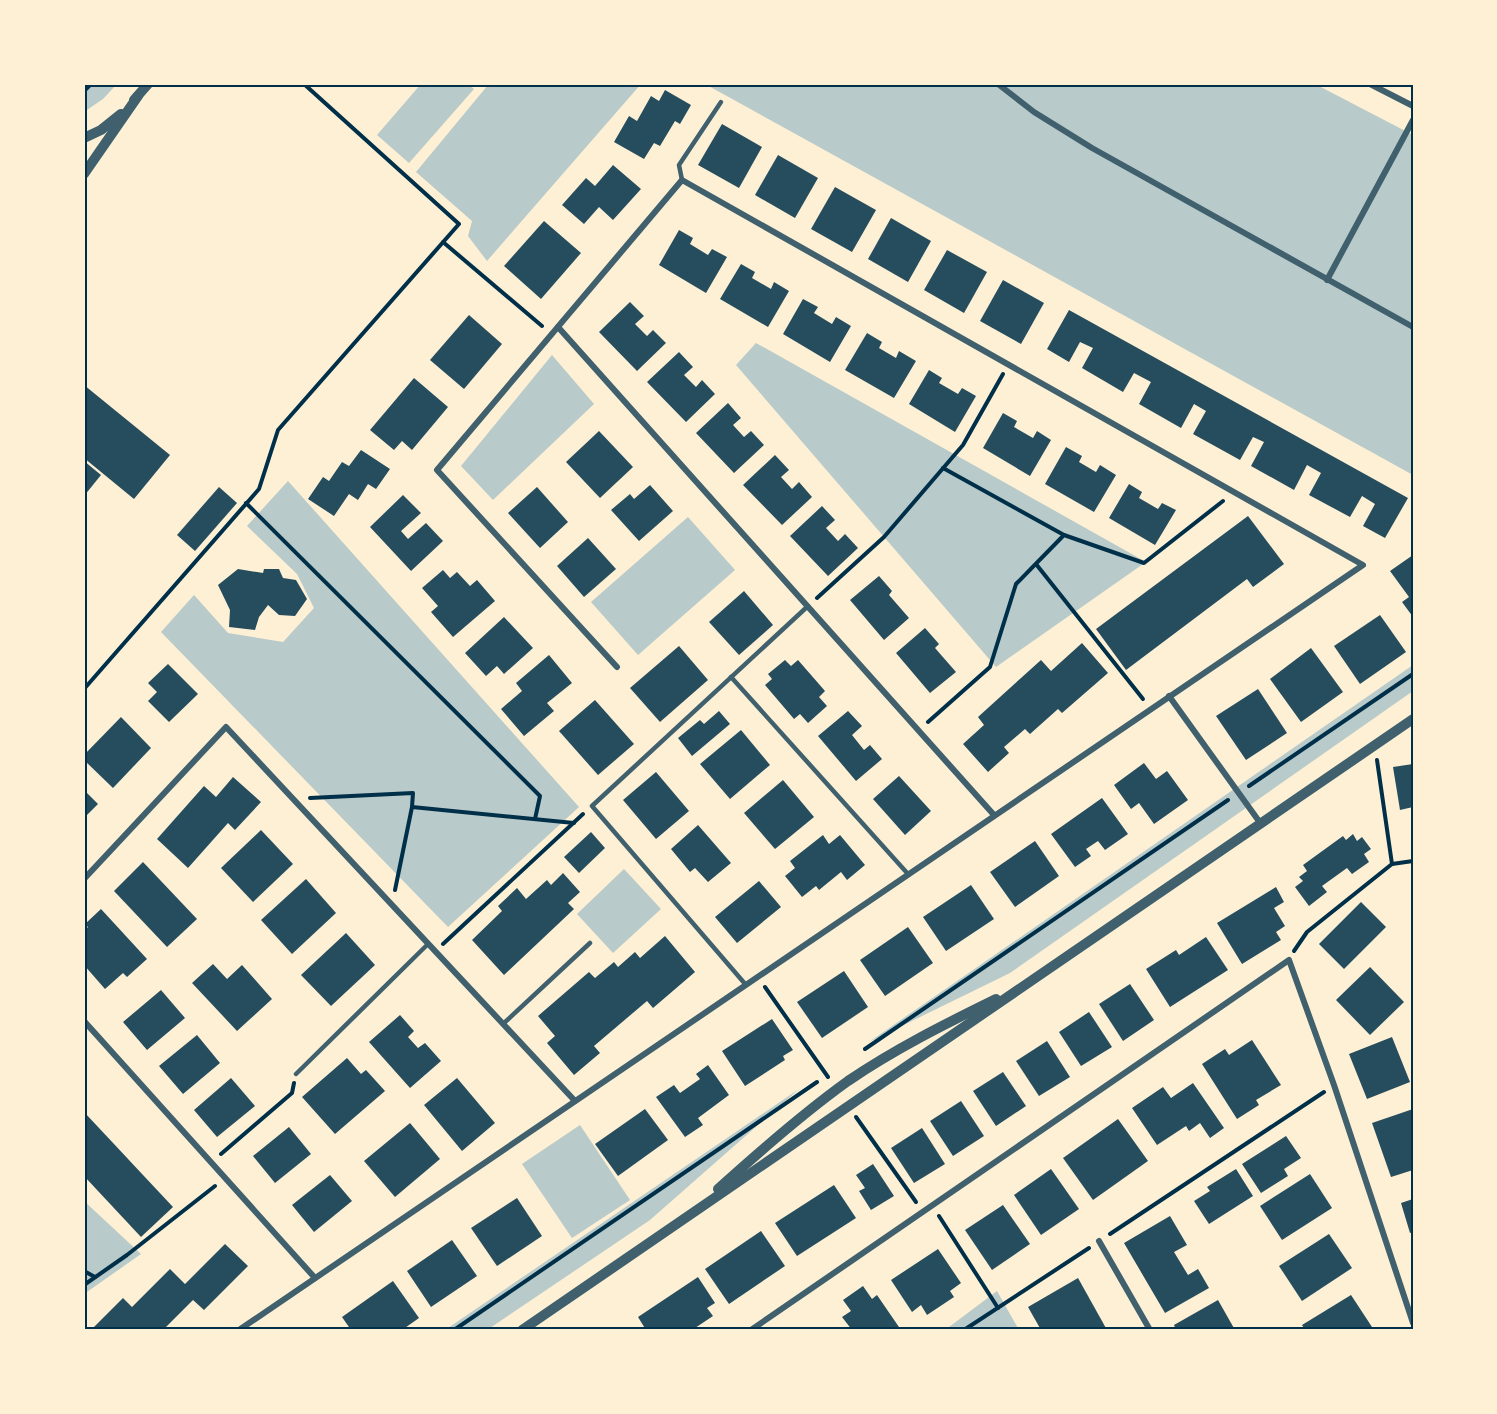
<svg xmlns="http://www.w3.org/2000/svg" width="1497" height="1414" font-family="'Noto Sans',sans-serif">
  <rect width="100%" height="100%" fill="#fdf0d5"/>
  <g fill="#b9caca">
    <path d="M84,84H117L103,99L84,112Z"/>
    <path d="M421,84H468L474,89L409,163L377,135Z"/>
    <path d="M487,84H641L487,261L468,236L472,221L416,172L488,85Z"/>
    <path d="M705,84H1315L1413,135V475Z"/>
    <path d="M756,343L1146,562L996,667L736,365Z"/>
    <path d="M552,355L594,404L493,500L461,466Z"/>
    <path d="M288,481L579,807L448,927L161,632L194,595L228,633L283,642L314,608L297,574L247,526Z"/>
    <path d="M688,517L735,570L638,655L591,602Z"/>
    <path d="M1413,665V691L1010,973L869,1042Z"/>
    <path d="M624,869L661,909L613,953L577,914Z"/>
    <path d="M799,1089L650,1220L487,1330H445Z"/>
    <path d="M580,1125L630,1200L572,1238L522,1164Z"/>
    <path d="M84,1201L141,1254L84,1294Z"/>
    <path d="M997,1291L1019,1330H945Z"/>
  </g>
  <g fill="#264d5e">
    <path d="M665,90L691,105L680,124L675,121L660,146L654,143L644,159L614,142L629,116L637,121L651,96L659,101Z"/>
    <path d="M722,124L762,147L739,188L698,165Z"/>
    <path d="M778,155L818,178L795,218L755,195Z"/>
    <path d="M613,165L641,189L613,220L599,207L584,224L562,205L586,178L595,186Z"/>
    <path d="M835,187L876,210L852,252L811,229Z"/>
    <path d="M891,218L931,241L908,282L868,259Z"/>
    <path d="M544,221L581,253L541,299L504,266Z"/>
    <path d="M679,230L693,238L690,244L708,255L712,249L727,257L706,293L659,265Z"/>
    <path d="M947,250L987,272L964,313L924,290Z"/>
    <path d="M741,264L755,272L752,278L771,289L774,282L789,291L768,327L720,299Z"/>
    <path d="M1003,280L1044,303L1021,344L980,321Z"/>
    <path d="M803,299L818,307L814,313L832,324L836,317L851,326L830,362L783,334Z"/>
    <path d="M630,302L644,316L635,324L647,336L653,330L666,343L637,371L599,332Z"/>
    <path d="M1069,310L1408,498L1385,538L1363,526L1375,504L1362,496L1350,517L1309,495L1321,473L1307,465L1294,490L1251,466L1264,442L1253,437L1240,460L1193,434L1206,411L1194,404L1181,428L1139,404L1151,382L1134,373L1123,392L1082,368L1093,348L1080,342L1069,362L1047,349Z"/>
    <path d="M469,315L502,344L464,389L430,360Z"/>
    <path d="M867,333L882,342L879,348L896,358L899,351L916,361L894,398L845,370Z"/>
    <path d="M679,352L693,367L684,375L696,387L702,380L715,394L686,422L647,382Z"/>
    <path d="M929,370L942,378L939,383L958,394L962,388L976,396L955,432L909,404Z"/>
    <path d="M414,378L448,407L412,450L402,441L394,450L370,430Z"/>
    <path d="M84,385L170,455L134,499L84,458Z"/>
    <path d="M728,403L741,418L733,425L744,437L751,431L764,445L734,473L696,433Z"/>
    <path d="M1003,413L1017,421L1014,427L1033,438L1037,431L1051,440L1030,476L983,448Z"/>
    <path d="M599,431L633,467L600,498L566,462Z"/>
    <path d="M1066,447L1082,456L1079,462L1096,472L1100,465L1116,475L1094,512L1045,484Z"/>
    <path d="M361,450L390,469L376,489L368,484L358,500L349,494L334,516L308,499L323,477L329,481L342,462L349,466Z"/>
    <path d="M775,455L789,470L781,477L792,489L799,482L812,497L782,525L743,485Z"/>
    <path d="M84,461L101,475L84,496Z"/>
    <path d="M1129,484L1142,492L1139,498L1158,509L1162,503L1176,510L1155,545L1109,518Z"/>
    <path d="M650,485L673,511L639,541L611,510L630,494L634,499Z"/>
    <path d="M219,487L237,503L195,551L177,535Z"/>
    <path d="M537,487L568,522L540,548L508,513Z"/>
    <path d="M403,495L421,513L401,531L408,539L426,523L443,541L411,571L370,527Z"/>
    <path d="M822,506L835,520L826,528L838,541L845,534L858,548L828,576L790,536Z"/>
    <path d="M1248,516L1284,564L1253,587L1247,579L1126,670L1096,629Z"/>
    <path d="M588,538L616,569L584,597L557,566Z"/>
    <path d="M1413,555V617L1402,602L1409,597L1390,571Z"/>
    <path d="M238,569L263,573L264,569H279L283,578L296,580L307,599L295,616L279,615L268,605L259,617L255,630L229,627L230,610L218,585Z"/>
    <path d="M443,570L450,578L457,572L470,586L477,580L495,601L453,637L431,612L438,606L422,588Z"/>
    <path d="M879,576L892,591L889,595L909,618L884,640L850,600Z"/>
    <path d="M744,591L773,625L739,655L709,622Z"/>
    <path d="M1380,615L1406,652L1360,684L1334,646Z"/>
    <path d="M504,617L533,648L504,674L497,666L486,676L465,653Z"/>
    <path d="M925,628L939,644L935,648L956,672L930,693L896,653Z"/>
    <path d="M1082,643L1108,673L1062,713L1058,709L1030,734L1025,729L1004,747L1009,753L988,772L963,744L984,725L978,717L1041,660L1051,671Z"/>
    <path d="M679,646L708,680L660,722L630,688Z"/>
    <path d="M1311,648L1343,692L1301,722L1270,679Z"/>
    <path d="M549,655L572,683L547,703L554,711L524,736L501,709L522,691L516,683Z"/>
    <path d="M785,660L791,666L798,660L825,691L819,697L827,706L808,723L800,714L794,719L765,685L772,679L768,674Z"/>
    <path d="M168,664L198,694L169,722L148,701L157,692L148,683Z"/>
    <path d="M1258,689L1287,733L1246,760L1216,716Z"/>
    <path d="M595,700L634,744L598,775L559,731Z"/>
    <path d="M719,711L730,724L692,756L678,738L700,720L704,724Z"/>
    <path d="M848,711L862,726L852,735L864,750L870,745L882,759L856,781L818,736Z"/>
    <path d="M121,717L151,748L113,788L84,760V755Z"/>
    <path d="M741,730L770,765L730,799L700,764Z"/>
    <path d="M1144,763L1156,779L1167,771L1188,800L1154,824L1139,803L1131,809L1114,785Z"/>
    <path d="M1413,764V807L1400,810L1393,767Z"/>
    <path d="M656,772L689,811L656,839L623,800Z"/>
    <path d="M899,776L931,811L905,835L873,799Z"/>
    <path d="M233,777L261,802L235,830L228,823L188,868L157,839L204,786L216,797Z"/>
    <path d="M783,780L814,817L775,849L744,813Z"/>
    <path d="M84,790L98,804L84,818Z"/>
    <path d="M1102,798L1128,834L1105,850L1098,841L1086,849L1091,856L1075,867L1051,834Z"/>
    <path d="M698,825L731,863L708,882L695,868L690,872L671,849Z"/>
    <path d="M261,830L293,864L253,902L221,868Z"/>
    <path d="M591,832L605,848L579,873L564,857Z"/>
    <path d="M1353,834L1357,841L1362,837L1371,849L1364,854L1369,862L1352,874L1347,868L1322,886L1327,892L1309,906L1295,887L1303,881L1299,877L1307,871L1303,865L1343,836L1346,840Z"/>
    <path d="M823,835L829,844L840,835L865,865L847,880L841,872L819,890L816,886L802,897L785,876L795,868L790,861Z"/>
    <path d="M1035,841L1059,876L1015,907L990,872Z"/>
    <path d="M143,862L197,919L167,947L114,891Z"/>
    <path d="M563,873L580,892L568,903L574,909L504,975L472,940L502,911L498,906L517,888L526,899L547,880L551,885Z"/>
    <path d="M306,879L336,913L292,954L261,920Z"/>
    <path d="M759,881L781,907L737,943L715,917Z"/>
    <path d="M971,885L994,919L946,951L923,917Z"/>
    <path d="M1276,887L1284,902L1274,908L1285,926L1276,932L1281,940L1242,964L1217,923Z"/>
    <path d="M1361,902L1386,927L1344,969L1319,944Z"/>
    <path d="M101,909L147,959L127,977L123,973L105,989L84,965V931L88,927L85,924Z"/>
    <path d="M908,927L933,963L885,996L860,960Z"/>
    <path d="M346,933L375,965L331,1006L301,975Z"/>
    <path d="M665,936L695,972L653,1008L647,1001L594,1046L600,1053L574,1075L547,1043L555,1036L538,1016L589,972L595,978L614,962L618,967L635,952L640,958Z"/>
    <path d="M1206,937L1228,970L1170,1007L1146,969L1176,950L1179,955Z"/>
    <path d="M213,964L227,979L242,965L272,999L237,1031L192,983Z"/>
    <path d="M1370,967L1404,1002L1370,1035L1336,1000Z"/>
    <path d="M844,971L868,1007L822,1038L797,1002Z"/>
    <path d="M1130,984L1154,1020L1123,1041L1099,1004Z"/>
    <path d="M161,990L185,1018L147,1050L123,1022Z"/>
    <path d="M1089,1012L1112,1047L1081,1066L1059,1032Z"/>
    <path d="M400,1015L414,1031L408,1037L418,1048L425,1043L441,1061L410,1088L369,1042Z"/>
    <path d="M772,1019L793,1050L783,1056L785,1060L745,1086L722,1051Z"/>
    <path d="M197,1035L220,1063L183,1094L159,1066Z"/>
    <path d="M1392,1037L1410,1082L1367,1099L1349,1054Z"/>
    <path d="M1252,1040L1281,1085L1256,1100L1259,1105L1237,1119L1202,1064L1225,1049L1229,1055Z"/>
    <path d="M1047,1041L1070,1077L1039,1096L1016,1061Z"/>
    <path d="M347,1058L361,1074L366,1070L385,1091L335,1134L302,1097Z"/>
    <path d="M708,1065L729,1095L698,1118L703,1125L685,1137L656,1097L674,1085L680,1093L700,1079L696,1074Z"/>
    <path d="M1003,1072L1026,1106L996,1126L973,1091Z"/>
    <path d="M231,1078L255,1106L217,1137L194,1110Z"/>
    <path d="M457,1078L495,1123L462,1151L424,1105Z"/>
    <path d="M1193,1083L1224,1128L1210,1138L1200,1123L1189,1131L1186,1126L1157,1145L1132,1108L1163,1087L1171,1098Z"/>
    <path d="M961,1101L984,1136L953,1156L930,1121Z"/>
    <path d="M645,1109L668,1140L618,1176L595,1144Z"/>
    <path d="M1413,1109V1170L1391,1177L1372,1123Z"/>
    <path d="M84,1112L173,1207L141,1237L84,1176Z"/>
    <path d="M1118,1119L1148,1161L1093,1200L1063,1158Z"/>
    <path d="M410,1123L440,1159L395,1197L364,1161Z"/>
    <path d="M289,1127L311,1154L275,1183L253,1156Z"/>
    <path d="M922,1128L945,1164L914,1183L891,1148Z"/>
    <path d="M1286,1136L1301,1158L1284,1169L1288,1176L1261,1193L1242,1164Z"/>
    <path d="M873,1164L894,1196L871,1210L859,1191L865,1188L856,1175Z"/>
    <path d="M1051,1169L1079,1209L1041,1235L1014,1195Z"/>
    <path d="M1236,1169L1253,1196L1209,1224L1194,1201L1210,1191L1207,1187Z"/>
    <path d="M1310,1174L1332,1208L1282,1240L1260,1206Z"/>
    <path d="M330,1175L352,1201L314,1232L292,1205Z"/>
    <path d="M834,1185L856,1218L797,1256L775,1223Z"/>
    <path d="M517,1198L542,1236L497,1266L471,1228Z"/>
    <path d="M1413,1199V1232L1410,1233L1401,1203Z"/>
    <path d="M1003,1205L1030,1244L992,1270L965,1230Z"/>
    <path d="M1170,1216L1187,1245L1174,1252L1188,1275L1198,1269L1209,1288L1165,1313L1124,1243Z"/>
    <path d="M761,1231L785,1266L729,1304L705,1269Z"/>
    <path d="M1329,1234L1352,1268L1302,1301L1279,1266Z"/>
    <path d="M452,1240L477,1276L431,1307L407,1271Z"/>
    <path d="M225,1244L248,1266L204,1310L193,1300L163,1330H91L123,1298L132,1307L170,1269L185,1284Z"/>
    <path d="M938,1249L961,1283L950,1291L954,1297L927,1315L921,1305L912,1312L891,1280Z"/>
    <path d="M698,1277L715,1303L707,1308L713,1316L692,1330H646L638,1317Z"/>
    <path d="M1078,1278L1107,1330H1041L1028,1307Z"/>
    <path d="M393,1281L419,1318L402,1330H351L342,1317Z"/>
    <path d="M863,1286L872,1299L877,1295L901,1330H852L842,1317L851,1311L843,1300Z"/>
    <path d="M1351,1295L1374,1330H1305L1302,1325Z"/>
    <path d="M1218,1300L1235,1330H1176L1174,1325Z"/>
  </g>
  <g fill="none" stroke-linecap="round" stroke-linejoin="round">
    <g stroke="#003049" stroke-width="4">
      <path d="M84,91L91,84"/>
      <path d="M443,242L542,326"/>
      <path d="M943,468L1064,535"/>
      <path d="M246,503L540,796L535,819"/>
      <path d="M1036,564L1143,699"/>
      <path d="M817,598L884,537L963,445L1003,374"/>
      <path d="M84,689L259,489L278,430L459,224L304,84"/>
      <path d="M928,722L990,667L1016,584L1064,535L1144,563L1223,501"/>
      <path d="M1377,760L1392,864"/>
      <path d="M1249,786L1413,674"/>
      <path d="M310,798L413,793L412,807"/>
      <path d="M395,890L412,807L574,823"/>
      <path d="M443,944L583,814"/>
      <path d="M1294,951L1307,932L1392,864L1413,861"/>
      <path d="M765,987L828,1077"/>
      <path d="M865,1049L1228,800"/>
      <path d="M856,1117L916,1202"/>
      <path d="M221,1154L292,1093L294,1083"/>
      <path d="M939,1216L998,1308"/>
      <path d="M1110,1234L1324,1092"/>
      <path d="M84,1271L95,1277"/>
      <path d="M84,1285L127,1255L215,1186"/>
      <path d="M454,1330L817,1082"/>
      <path d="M964,1330L1089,1248"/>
    </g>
    <g stroke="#3f606c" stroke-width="4.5">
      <path d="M682,180L679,165L721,102"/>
      <path d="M731,677L908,874"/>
      <path d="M746,985L592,806L808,606"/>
      <path d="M503,1024L590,943"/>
      <path d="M296,1074L428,944"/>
    </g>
    <g stroke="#3f606c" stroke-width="6">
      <path d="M998,84L1034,112L1092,148L1413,327"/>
      <path d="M1370,84L1413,106"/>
      <path d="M1327,280L1413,120"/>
      <path d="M558,327L994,815"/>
      <path d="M1169,696L1261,824"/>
      <path d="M84,879L226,727L575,1101"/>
      <path d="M84,1021L315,1278"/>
      <path d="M1099,1241L1150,1330"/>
      <path d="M239,1330L1363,565L682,180L437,470L617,667"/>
      <path d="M751,1330L1289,960L1334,1085L1413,1323"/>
    </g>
    <g stroke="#3f606c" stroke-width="10">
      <path d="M134,100L148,84"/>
      <path d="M84,138L101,130L121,114"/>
      <path d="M84,174L138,96"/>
      <path d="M718,1189C760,1151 802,1114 848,1081C895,1049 945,1024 996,999"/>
      <path d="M522,1330L1413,719"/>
    </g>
  </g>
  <rect width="1497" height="1414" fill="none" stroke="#fdf0d5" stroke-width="171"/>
  <rect x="86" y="86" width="1326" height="1242" fill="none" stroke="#003049" stroke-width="2"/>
</svg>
